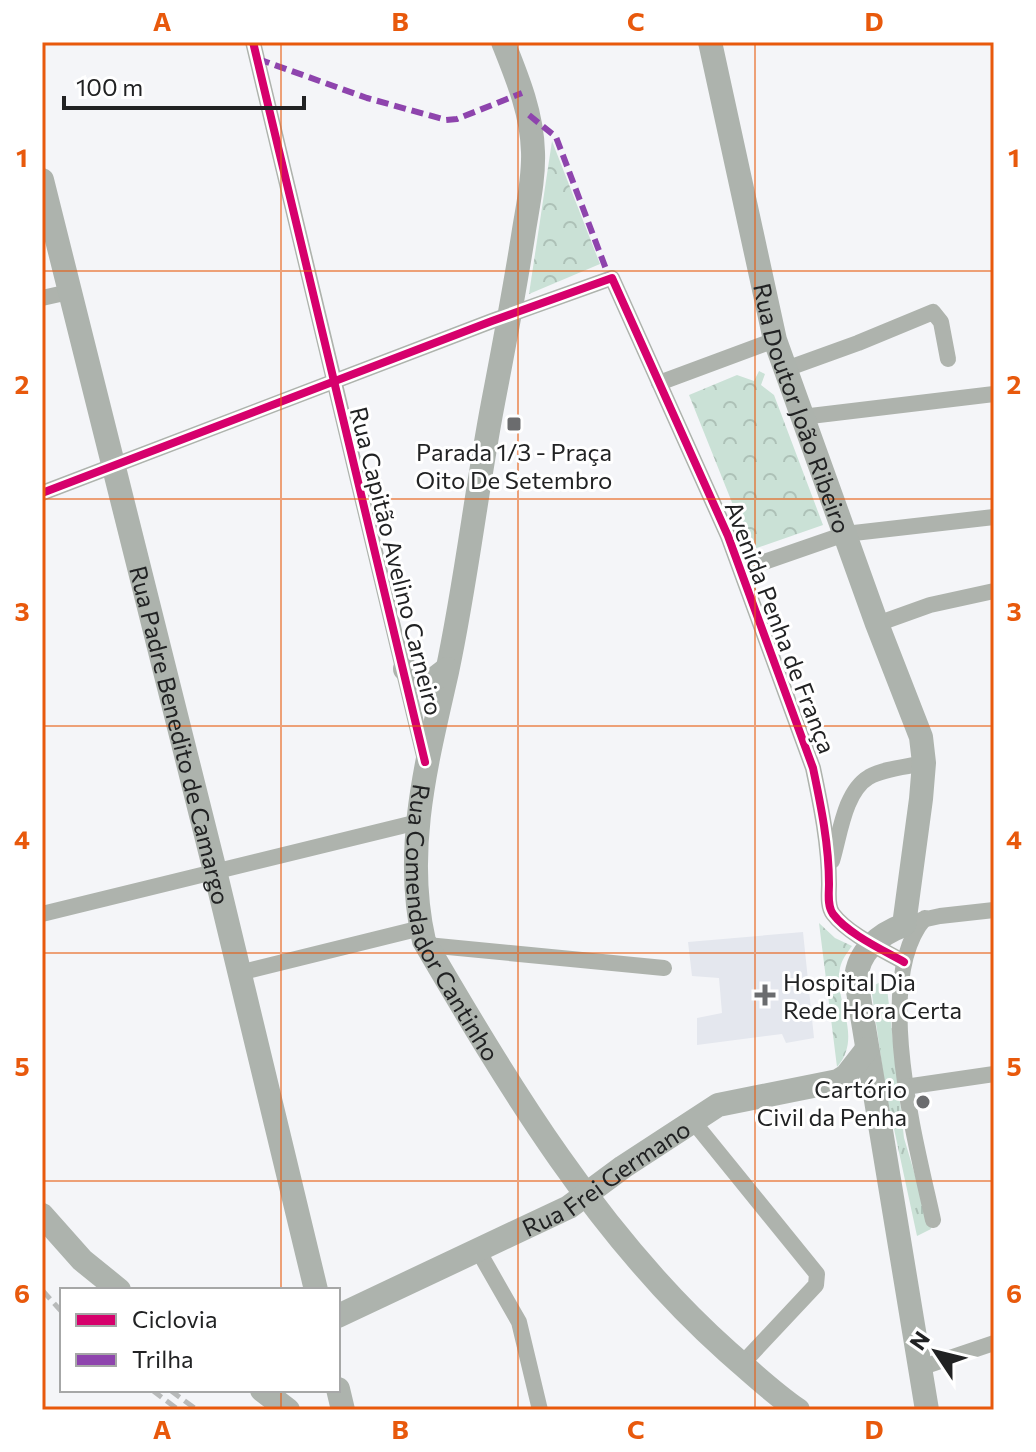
<svg xmlns="http://www.w3.org/2000/svg" width="1036" height="1452" font-family="Commissioner,sans-serif">
  <defs>
    <pattern id="grass-tufts" width="24" height="20" patternUnits="userSpaceOnUse" patternTransform="scale(2)"><rect width="24" height="20" fill="#cae1d6"/><path d="M3 7l-1-3M5 7V3M7 7l1-3M15 17l-1-3M17 17v-4M19 17l1-3" fill="none" stroke="#adc1b7"/></pattern>
    <pattern id="forest-crowns" width="20" height="18" patternUnits="userSpaceOnUse" patternTransform="scale(2)"><rect width="20" height="18" fill="#cae1d6"/><path d="M2 6a3 3 0 1 1 6 0M12 15a3 3 0 1 1 6 0" fill="none" stroke="#adc1b7"/></pattern>
  </defs>
  <rect width="100%" height="100%" fill="#f4f5f8"/>
  <path fill="#e4e7ee" d="M803,932L814,1038L786,1043L782,1034L697,1045V1018L722,1013L719,978L692,976L688,942Z"/>
  <path fill="url(#grass-tufts)" d="M886,979L904,1138L931,1229L917,1236L885,1087L871,987Z"/>
  <g fill="url(#forest-crowns)">
    <path d="M552,141L600,264L529,294Z"/>
    <path d="M759,371L765,374L761,385L774,395L823,525L751,550L689,395L737,375L754,381Z"/>
    <path d="M819,923L835,938L852,946C847,953 842,959 840,968C833,1001 864,1036 837,1067Z"/>
  </g>
  <g fill="none" stroke-linecap="round" stroke-linejoin="round">
    <g stroke="#aeb3ad" stroke-width="16">
      <path d="M253,42L424,756"/>
      <path d="M42,298L69,292"/>
      <path d="M786,369L858,343L933,312L941,322L948,359"/>
      <path d="M659,383L775,340"/>
      <path d="M802,417L994,394"/>
      <path d="M42,493L492,321L612,278L728,536L813,768C821,806 829,845 829,884C829,893 827,906 833,914C848,934 883,950 904,962"/>
      <path d="M741,570L845,534L994,517"/>
      <path d="M877,624L930,605L994,591"/>
      <path d="M832,861C840,835 844,792 869,777C885,768 907,767 924,763"/>
      <path d="M42,914L418,822"/>
      <path d="M925,918C871,980 917,1146 933,1220"/>
      <path d="M917,921L940,916L994,910"/>
      <path d="M427,945L664,968"/>
      <path d="M239,973L421,928"/>
      <path d="M905,1087L994,1074"/>
      <path d="M692,1120L817,1274L816,1285L742,1364"/>
      <path d="M479,1252L519,1322L540,1410"/>
      <path d="M920,1368L994,1343"/>
    </g>
    <g stroke="#adb3ad" stroke-width="24">
      <path id="s1" d="M503,42C517,77 532,113 533,152C534,178 528,205 524,230C515,288 504,346 493,403C476,492 466,583 447,672C427,761 403,850 424,941C510,1088 599,1237 728,1352C751,1372 773,1393 798,1410"/>
      <path id="s2" d="M710,42L775,340L877,624L921,737L924,763L921,799L904,925C880,934 858,951 856,979L927,1410"/>
      <path id="s3" d="M42,180L215,871L316,1290"/>
      <path d="M405,669L424,681L434,679L447,669"/>
      <path d="M42,1215L82,1260L119,1290"/>
      <path id="s4" d="M338,1316L569,1207L623,1167L718,1105L838,1081L846,1076L867,1049"/>
      <path d="M338,1389L343,1410"/>
      <path d="M262,1390L288,1410"/>
    </g>
    <g stroke="#b8baba" stroke-width="5" stroke-dasharray="12 6" stroke-linecap="butt">
      <path d="M42,1290L62,1312"/>
      <path d="M152,1390L176,1408"/>
      <path d="M170,1390L197,1410"/>
    </g>
    <g stroke="#8e44ad" stroke-width="6" stroke-dasharray="12 6" stroke-linecap="butt">
      <path d="M258,59L367,98L446,120L457,119L522,93"/>
      <path d="M529,115L556,137L609,277"/>
    </g>
    <g stroke="#fff" stroke-width="13">
      <g id="cycleway">
        <path d="M253,42L425,762"/>
        <path d="M42,493L492,321L612,278L728,536L813,768C821,806 829,845 829,884C829,893 827,906 833,914C848,934 883,950 904,962"/>
      </g>
    </g>
    <use href="#cycleway" stroke="#d6006c" stroke-width="8"/>
  </g>
  <path fill="none" stroke="#e8590c" stroke-width="2" stroke-opacity="0.55" d="M281,42V1290M518,42V1410M755,42V1410M42,271H994M42,499H994M42,726H994M42,953H994M42,1181H994M281,1390V1410"/>
  <g fill="#6b6c6e" stroke="#fff" stroke-width="3">
    <rect x="506" y="416" width="16" height="16" rx="4"/>
    <path d="M761 983h8v8h8v8h-8v8h-8v-8h-8v-8h8z"/>
    <circle cx="923" cy="1102" r="8"/>
  </g>
  <g text-anchor="middle" dominant-baseline="central" stroke-width="6" stroke-linejoin="round" paint-order="stroke">
    <g font-size="24" fill="#212223" stroke="#fff">
      <text stroke="none"><textPath href="#s2" startOffset="378">Rua Doutor João Ribeiro</textPath></text>
      <text transform="translate(397 561) rotate(76)">Rua Capitão Avelino Carneiro</text>
      <text transform="translate(781 627) rotate(69)">Avenida Penha de França</text>
      <text stroke="none"><textPath href="#s3" startOffset="572">Rua Padre Benedito de Camargo</textPath></text>
      <text stroke="none"><textPath href="#s1" startOffset="904">Rua Comendador Cantinho</textPath></text>
      <text stroke="none"><textPath href="#s4" startOffset="302">Rua Frei Germano</textPath></text>
    </g>
    <g font-size="24" fill="#212223" stroke="#fff">
      <text x="514" y="451">Parada 1/3 - Praça<tspan x="514" dy="28">Oito De Setembro</tspan></text>
      <text x="783" y="981" text-anchor="start">Hospital Dia<tspan x="783" dy="28">Rede Hora Certa</tspan></text>
      <text x="907" y="1088" text-anchor="end">Cartório<tspan x="907" dy="28">Civil da Penha</tspan></text>
    </g>
  </g>
  <rect width="1036" height="1452" fill="none" stroke="#ffffff" stroke-width="88"/>
  <rect x="60" y="1288" width="280" height="104" fill="#ffffff" stroke="#a6a7a7" stroke-width="2"/>
  <rect x="76" y="1314" width="40" height="12" fill="#d6006c" stroke="#a6a7a7" stroke-width="2"/>
  <text x="132" y="1328" font-size="24" fill="#212223">Ciclovia</text>
  <rect x="76" y="1354" width="40" height="12" fill="#8e44ad" stroke="#a6a7a7" stroke-width="2"/>
  <text x="132" y="1368" font-size="24" fill="#212223">Trilha</text>
  <g transform="translate(936 1352) rotate(305)" stroke="#ffffff" stroke-width="6" paint-order="stroke">
  <path d="M0-6L14 30L0 20L-14 30Z" fill="#212223"/>
  <text y="-12" font-size="22" font-weight="bold" text-anchor="middle" fill="#212223">N</text>
  </g>
  <path d="M64 96v12h240v-12" fill="none" stroke="#212223" stroke-width="4"/>
  <text x="76" y="96" font-size="24" fill="#212223" stroke="#ffffff" stroke-width="6" paint-order="stroke">100 m</text>
  <rect x="44" y="44" width="948" height="1364" fill="none" stroke="#e8590c" stroke-width="3"/>
  <g font-size="26" text-anchor="middle" font-weight="bold" fill="#e8590c">
    <text x="162" y="31">A</text>
    <text x="400" y="31">B</text>
    <text x="636" y="31">C</text>
    <text x="874" y="31">D</text>
    <text x="22" y="167">1</text>
    <text x="1014" y="167">1</text>
    <text x="22" y="394">2</text>
    <text x="1014" y="394">2</text>
    <text x="22" y="621">3</text>
    <text x="1014" y="621">3</text>
    <text x="22" y="849">4</text>
    <text x="1014" y="849">4</text>
    <text x="22" y="1076">5</text>
    <text x="1014" y="1076">5</text>
    <text x="22" y="1303">6</text>
    <text x="1014" y="1303">6</text>
    <text x="162" y="1439">A</text>
    <text x="400" y="1439">B</text>
    <text x="636" y="1439">C</text>
    <text x="874" y="1439">D</text>
  </g>
</svg>
